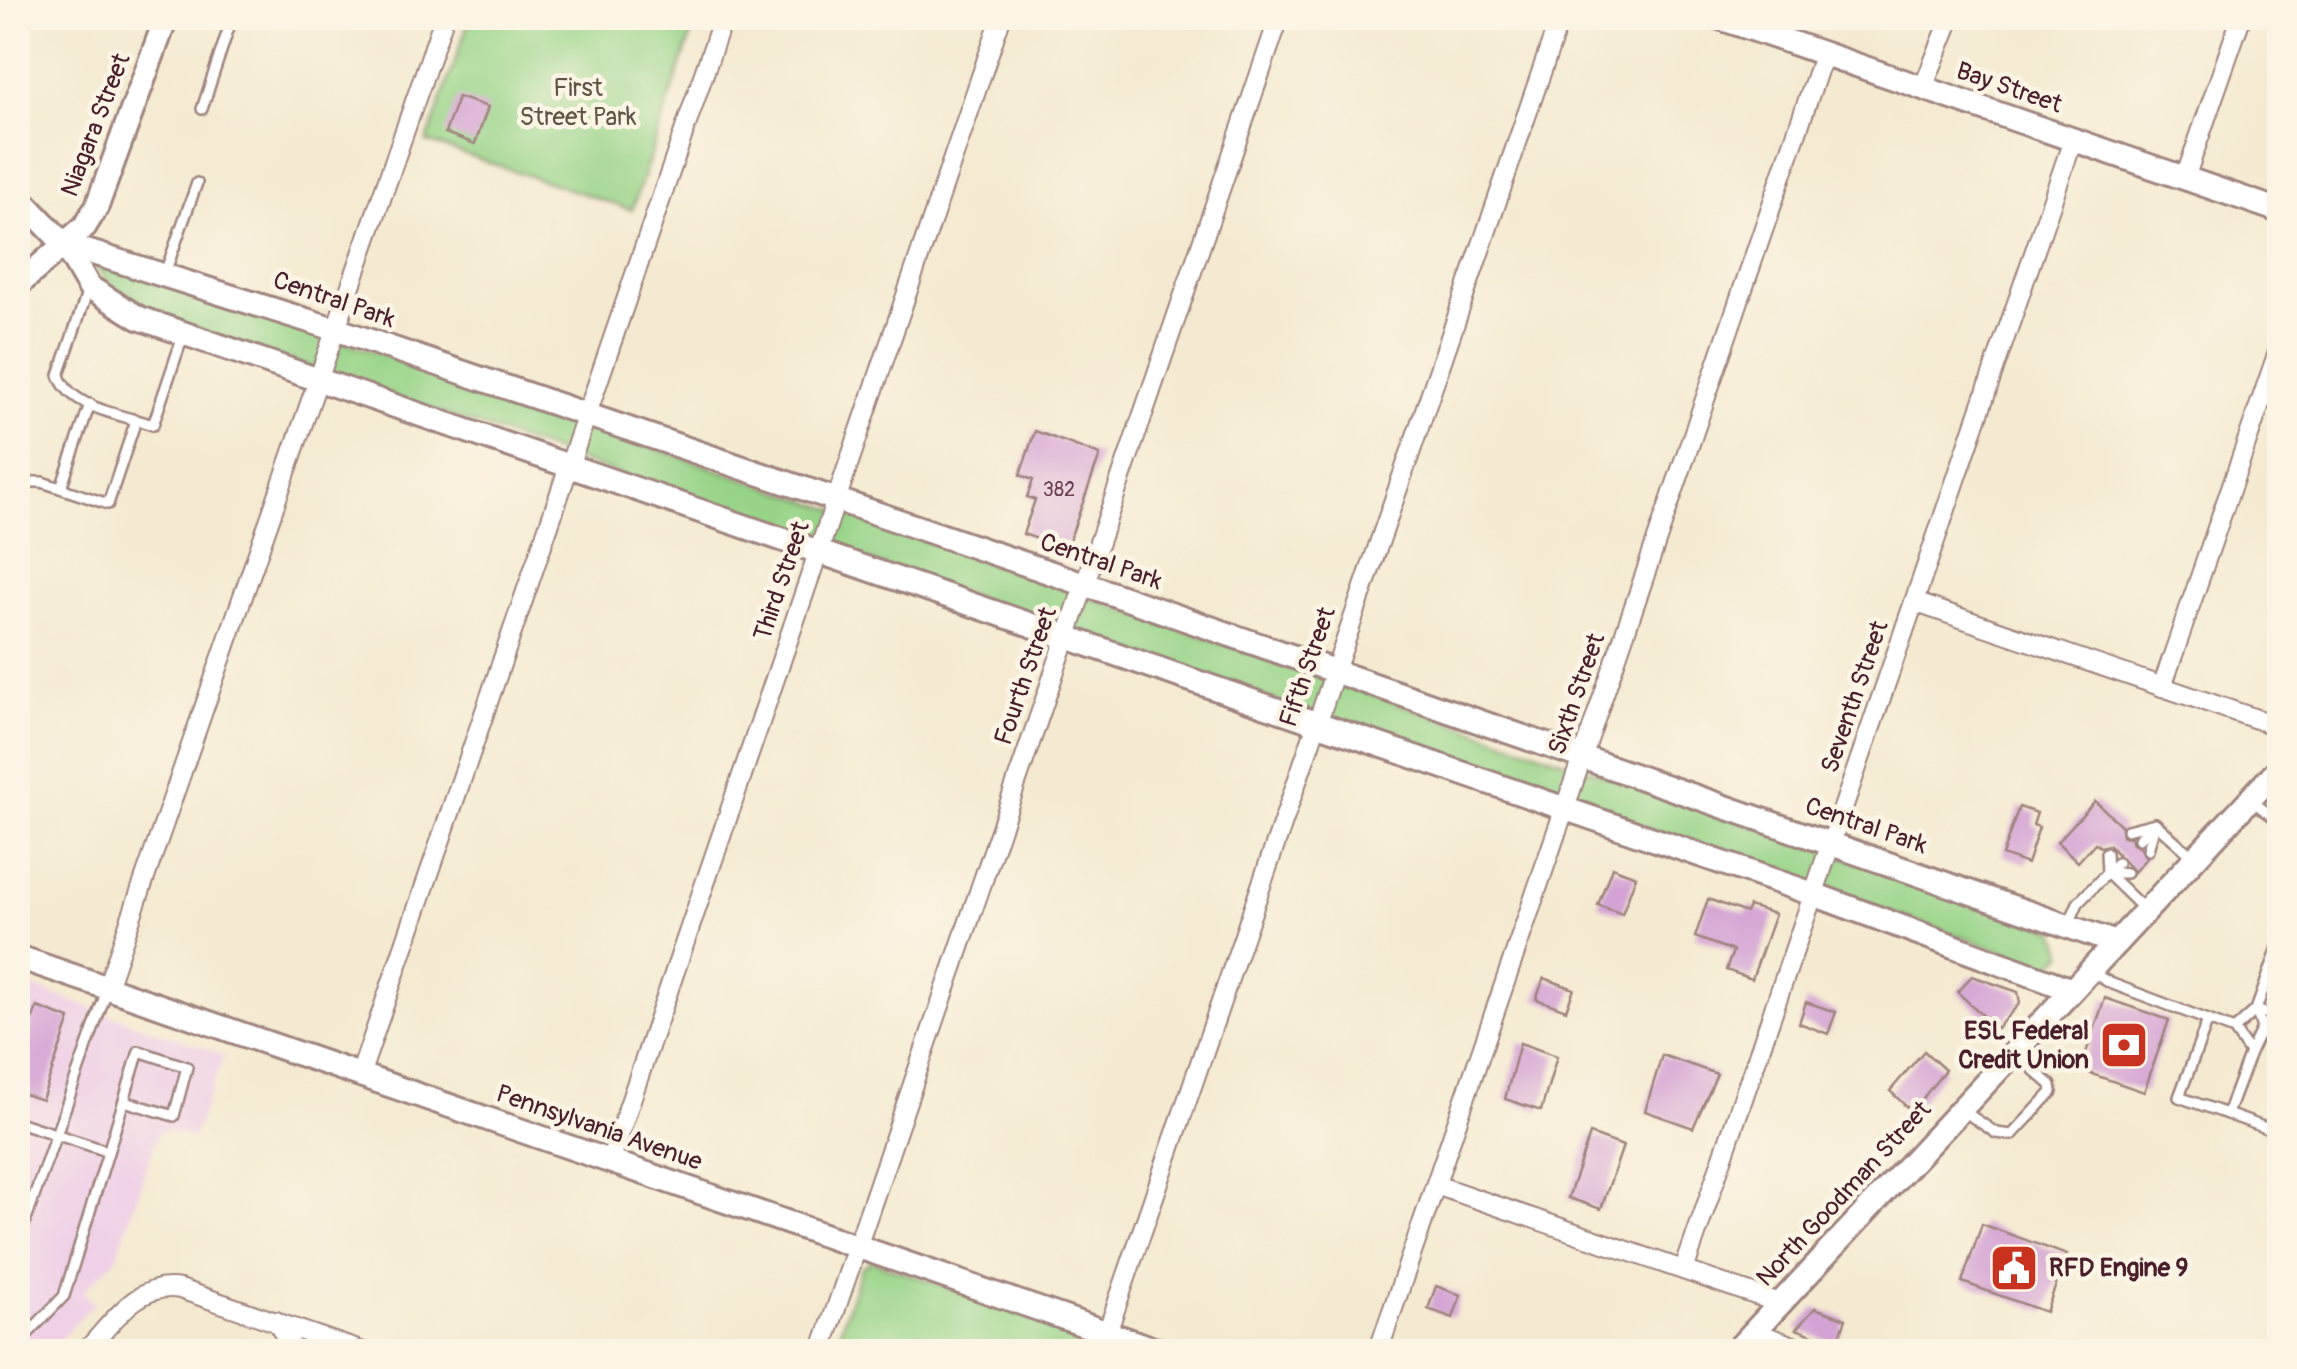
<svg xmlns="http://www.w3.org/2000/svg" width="2297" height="1369" font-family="Pangolin,sans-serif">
  <rect width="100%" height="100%" fill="#fcf5e5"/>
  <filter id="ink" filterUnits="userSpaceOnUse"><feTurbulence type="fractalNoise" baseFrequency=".01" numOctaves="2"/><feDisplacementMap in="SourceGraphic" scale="20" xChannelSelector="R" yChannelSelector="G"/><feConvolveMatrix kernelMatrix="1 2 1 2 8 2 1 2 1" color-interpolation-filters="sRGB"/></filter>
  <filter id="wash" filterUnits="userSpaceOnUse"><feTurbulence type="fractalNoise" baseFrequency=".0048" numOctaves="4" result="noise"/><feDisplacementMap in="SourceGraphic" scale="40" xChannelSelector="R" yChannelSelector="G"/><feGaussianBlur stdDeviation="2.25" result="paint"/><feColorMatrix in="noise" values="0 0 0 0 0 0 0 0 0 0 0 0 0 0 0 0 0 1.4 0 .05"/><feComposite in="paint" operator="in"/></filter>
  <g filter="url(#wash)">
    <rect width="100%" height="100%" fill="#f4ead1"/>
    <path fill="#efd0e7" d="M18,982L224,1055L193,1137L159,1130L116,1259L83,1291L94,1303L49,1351L18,1352Z"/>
    <g fill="#98d488" stroke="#717a5a" stroke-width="2.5">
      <path d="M470,18H697L632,210L427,142Z"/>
      <path d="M105,259L2056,930L2064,953L2048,967L157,315L109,284L93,263Z"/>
      <path d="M871,1261L1095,1338L1089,1351L833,1352L861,1268Z"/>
    </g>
    <g id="blocks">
      <g fill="#d4a3d4">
        <path d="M458,97L488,107L475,144L445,133Z"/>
        <path d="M1035,431L1100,455L1068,544L1062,541L1060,547L1023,534L1035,500L1027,497L1033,480L1020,475Z"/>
        <path d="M2095,801L2121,825L2122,836L2131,837L2133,844L2140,847L2146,858L2134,872L2109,845L2100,847L2095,843L2078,862L2057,842Z"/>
        <path d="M2019,807L2037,813L2033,825L2039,827L2027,864L2002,855Z"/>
        <path d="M1612,867L1636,876L1622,914L1598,905Z"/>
        <path d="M1708,899L1746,913L1749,906L1775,914L1752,979L1726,970L1733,951L1695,937Z"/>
        <path d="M1972,976L2018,992L2020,1003L1997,1028L1957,992Z"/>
        <path d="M1544,978L1574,989L1566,1010L1536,999Z"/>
        <path d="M2105,998L2169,1020L2144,1092L2080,1070Z"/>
        <path d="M1806,1002L1836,1012L1828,1034L1799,1023Z"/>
        <path d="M37,1007L70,1019L42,1100L18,1092V1026L29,1030Z"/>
        <path d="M1520,1043L1557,1056L1541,1111L1505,1099Z"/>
        <path d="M1924,1051L1945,1070L1912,1112L1890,1091Z"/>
        <path d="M1662,1055L1717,1074L1693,1128L1645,1111Z"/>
        <path d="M1590,1134L1623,1146L1601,1209L1568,1198Z"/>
        <path d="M1982,1224L2067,1255L2046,1312L1962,1282Z"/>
        <path d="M1436,1286L1461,1295L1453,1318L1428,1309Z"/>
        <path d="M1815,1308L1846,1319L1837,1344L1796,1329Z"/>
      </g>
    </g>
  </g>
  <g filter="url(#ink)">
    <use href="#blocks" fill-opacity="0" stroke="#9f847e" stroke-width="2.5"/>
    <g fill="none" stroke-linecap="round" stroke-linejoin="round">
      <g stroke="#9f847e" stroke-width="14">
        <g id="lane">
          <path d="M202,109L232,18"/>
          <path d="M165,273L197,183"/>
          <path d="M88,290L59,375C69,408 123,415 153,425L184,333"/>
          <path d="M18,482H42L108,504L136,420"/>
          <path d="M61,488L90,404"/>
          <path d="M2252,801L2280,822"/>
          <path d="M2127,830L2155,823L2139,839"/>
          <path d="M2148,850L2155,823L2192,856"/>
          <path d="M2106,853L2107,873L2117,863"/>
          <path d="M2107,873L2145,910"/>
          <path d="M2069,924L2078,903L2107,873H2126"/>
          <path d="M2280,942L2256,1010L2280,1018"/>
          <path d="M2090,971L2110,983L2208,1020L2179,1097L2227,1114"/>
          <path d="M2208,1020L2234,1030L2250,1053L2262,1028L2256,1010L2234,1030"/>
          <path d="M2250,1053L2227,1114L2280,1133"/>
          <path d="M1962,1110L1996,1133L2012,1135L2052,1092L2051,1085L2016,1054"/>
          <path d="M18,1122L107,1151"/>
          <path d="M18,1242L107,990"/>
          <path d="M18,1344L64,1296L139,1051L187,1067L174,1116L124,1101"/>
        </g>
      </g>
      <g stroke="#9f847e" stroke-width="22">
        <g id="street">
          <path d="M1923,88L1951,18"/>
          <path d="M2185,178L2241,18"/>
          <path d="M1914,602L2280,727"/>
          <path d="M2162,687L2280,346"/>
          <path d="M107,987L444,18"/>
          <path d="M360,1075L723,18"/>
          <path d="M610,1161L1001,18"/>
          <path d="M1436,1185L1779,1303"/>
          <path d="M1684,1270L2073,140"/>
          <path d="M276,1321L295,1352"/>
          <path d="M1753,1331L1809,1352"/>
          <path d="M1107,1333L1560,18"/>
          <path d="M85,1352C112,1324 137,1281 180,1289L363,1352"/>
          <path d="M821,1352L1279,18"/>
          <path d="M1378,1352L1824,53"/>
        </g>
      </g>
      <g stroke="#9f847e" stroke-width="28">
        <g id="secondary">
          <path d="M1720,18L2280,211"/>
          <path d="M18,196L64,244L89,287L139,318L1813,894L2072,990"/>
          <path d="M64,244L338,330L1084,584L2116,943"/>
          <path d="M18,285L85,226L97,206L166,18"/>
          <path d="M18,957L1163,1352"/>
          <path d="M1735,1352L2280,767"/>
        </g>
      </g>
      <use href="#lane" stroke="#fff" stroke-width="9"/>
      <use href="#street" stroke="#fff" stroke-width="18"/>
      <use href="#secondary" stroke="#fff" stroke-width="22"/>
    </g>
  </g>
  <defs>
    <g id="bank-square" transform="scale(2.5)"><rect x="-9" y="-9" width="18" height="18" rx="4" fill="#c8321e" stroke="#fcf5e5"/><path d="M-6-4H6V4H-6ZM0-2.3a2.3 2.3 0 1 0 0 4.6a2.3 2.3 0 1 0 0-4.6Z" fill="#fff"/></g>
    <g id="civic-square" transform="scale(2.5)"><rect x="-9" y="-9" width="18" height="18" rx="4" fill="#c8321e" stroke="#fcf5e5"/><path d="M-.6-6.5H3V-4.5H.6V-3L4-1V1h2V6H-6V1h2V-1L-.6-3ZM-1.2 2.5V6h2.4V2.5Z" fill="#fff"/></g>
  </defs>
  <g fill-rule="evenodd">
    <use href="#bank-square" x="2124" y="1045"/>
    <use href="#civic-square" x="2014" y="1268"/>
  </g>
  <g text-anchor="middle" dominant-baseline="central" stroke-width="9" stroke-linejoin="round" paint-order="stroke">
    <g font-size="20" fill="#6c4055">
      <text x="1059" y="489">382</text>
    </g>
    <g font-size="25" fill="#615547" stroke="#fcf5e5">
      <text x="578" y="88">First<tspan x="578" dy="29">Street Park</tspan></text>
    </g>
    <g font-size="25" fill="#4a1f2b" stroke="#fcf5e5">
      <text transform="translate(2009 88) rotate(19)">Bay Street</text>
      <text transform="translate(96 125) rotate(-69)">Niagara Street</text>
      <text transform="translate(334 300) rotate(19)">Central Park</text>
      <text transform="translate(1101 562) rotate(19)">Central Park</text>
      <text transform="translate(782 581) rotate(-71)">Third Street</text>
      <text transform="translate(1308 667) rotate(-71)">Fifth Street</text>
      <text transform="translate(1026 676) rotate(-71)">Fourth Street</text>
      <text transform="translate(1577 694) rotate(-71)">Sixth Street</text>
      <text transform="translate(1855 697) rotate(-71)">Seventh Street</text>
      <text transform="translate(1866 826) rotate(19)">Central Park</text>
      <text transform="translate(599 1128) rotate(19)">Pennsylvania Avenue</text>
      <text transform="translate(1844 1194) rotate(-47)">North Goodman Street</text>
    </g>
    <g font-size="25" font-weight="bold" fill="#4a1f2b" stroke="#fcf5e5" text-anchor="end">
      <text x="2089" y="1031">ESL Federal<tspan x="2089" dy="29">Credit Union</tspan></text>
      <text x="2049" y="1268" text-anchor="start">RFD Engine 9</text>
    </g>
  </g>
  <rect width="2297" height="1369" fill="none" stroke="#fcf5e5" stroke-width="60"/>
</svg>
